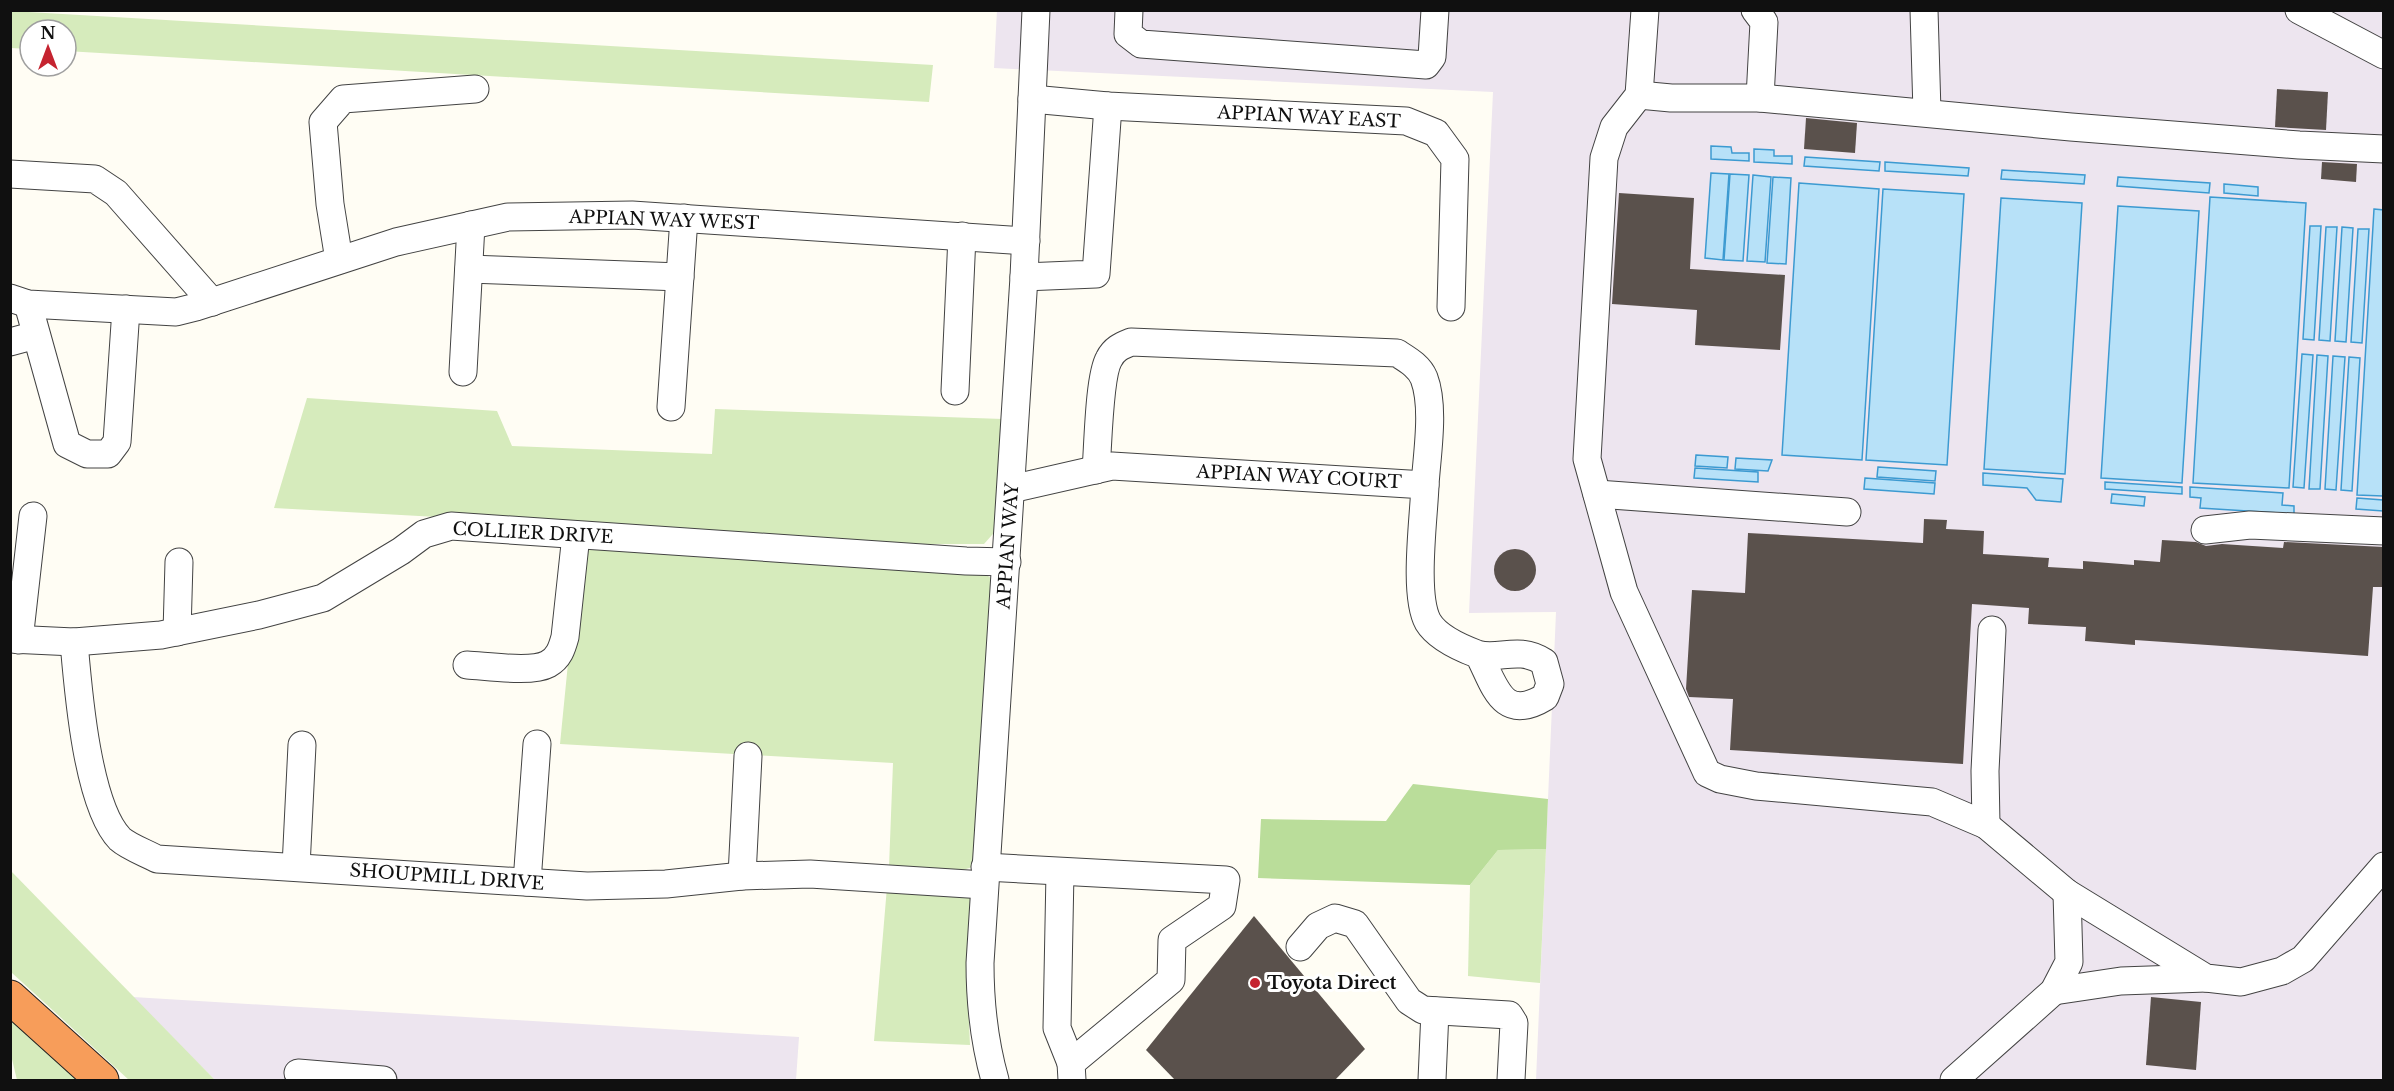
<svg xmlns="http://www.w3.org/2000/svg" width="2394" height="1091" font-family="'Libre Baskerville',serif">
  <rect width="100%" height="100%" fill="#fffdf4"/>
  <g fill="#ede5ef">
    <path d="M997,10L2383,11V1080H1536L1556,612L1469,613L1493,92L994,68Z"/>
    <path d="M133,997L799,1037L796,1080H215Z"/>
  </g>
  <g fill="#d6ebbc">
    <path d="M11,11L933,65L929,102L66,51V30H30V49L11,48Z"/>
    <path d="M307,398L497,411L512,446L712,454L715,409L1003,419L1000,526L984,544H925L274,508Z"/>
    <path d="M580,542L980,571L991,578L976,866L956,872L889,867L893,763L560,744Z"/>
    <path d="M1546,849L1540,983L1468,976L1470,885L1498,850Z"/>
    <path d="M10,870L215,1080H129L11,972Z"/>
    <path d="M887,887L974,897L967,978L970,1045L874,1041Z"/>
    <path d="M10,1019L79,1080H17L11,1055Z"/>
  </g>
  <path fill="#badd9a" d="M1413,784L1548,799L1546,849L1498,850L1470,885L1258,878L1261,819L1386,821Z"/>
  <g fill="#b7e1f8" stroke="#3c9ad1" stroke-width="1.5">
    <path d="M1711,146L1731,147L1732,153H1749V161L1711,159Z"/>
    <path d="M1754,149L1774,150V156H1792V164L1754,162Z"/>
    <path d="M1805,157L1880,162L1879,171L1804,166Z"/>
    <path d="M1885,162L1969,168L1968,176L1885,171Z"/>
    <path d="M2002,170L2085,175L2084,184L2001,179Z"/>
    <path d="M1711,173L1729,174L1723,260L1705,258Z"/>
    <path d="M1730,174L1749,175L1743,261L1724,260Z"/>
    <path d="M1753,175L1771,177L1765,262L1747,261Z"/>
    <path d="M1773,177L1791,178L1786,264L1767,263Z"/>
    <path d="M2118,177L2210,183L2209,193L2117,186Z"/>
    <path d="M1799,183L1879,189L1862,460L1782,455Z"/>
    <path d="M2224,184L2258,187V196L2224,193Z"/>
    <path d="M1883,189L1964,194L1947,465L1866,460Z"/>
    <path d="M2210,197L2306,203L2289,488L2193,483Z"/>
    <path d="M2001,198L2082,203L2065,474L1984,469Z"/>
    <path d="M2118,206L2199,211L2182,483L2101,478Z"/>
    <path d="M2374,209L2384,210L2383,496L2357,495Z"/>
    <path d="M2310,226H2321L2314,340L2303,339Z"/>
    <path d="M2326,227H2337L2330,341L2319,340Z"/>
    <path d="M2342,227L2353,228L2346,342L2335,341Z"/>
    <path d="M2358,229H2369L2362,343L2351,342Z"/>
    <path d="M2302,354L2313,355L2304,488L2293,487Z"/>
    <path d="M2317,355L2328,356L2320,489H2309Z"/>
    <path d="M2333,356L2345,357L2336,490L2325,489Z"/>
    <path d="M2349,357L2360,358L2352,491L2341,490Z"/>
    <path d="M1696,455L1728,457L1727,468L1695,466Z"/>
    <path d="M1736,458L1772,460L1768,471L1735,469Z"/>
    <path d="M1878,467L1936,471L1935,481L1877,477Z"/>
    <path d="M1695,468L1758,472V482L1694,478Z"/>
    <path d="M1983,473L2063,479L2061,502L2036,500L2027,488L1983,485Z"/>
    <path d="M1865,478L1935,483L1934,494L1864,489Z"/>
    <path d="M2105,482L2182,487V494L2105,489Z"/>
    <path d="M2190,487L2283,493L2282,505L2294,506V514L2200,508L2201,498L2190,497Z"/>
    <path d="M2112,494L2145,497L2144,506L2111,503Z"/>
    <path d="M2357,498L2383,500V511L2356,509Z"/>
  </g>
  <g fill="#5a514c">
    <path d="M2277,89L2328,92L2326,130L2275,127Z"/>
    <path d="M1806,118L1857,123L1855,153L1804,149Z"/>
    <path d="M2322,162L2357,164L2356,182L2321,179Z"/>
    <path d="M1619,193L1694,198L1690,269L1785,275L1780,350L1695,345L1697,310L1612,304Z"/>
    <path d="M1924,519L1947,520L1946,529L1984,531L1983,554L2049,558L2048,567L2083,569V561L2134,565V560L2160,562L2162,540L2196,542L2206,546L2222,544L2283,548L2284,542L2384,547V587H2373L2368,656L2135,640V645L2085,641L2086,627L2028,624L2029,608L1972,604L1963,764L1730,750L1733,699L1689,697L1686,689L1692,590L1745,593L1748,533L1923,543Z"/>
    <circle cx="1515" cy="570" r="21"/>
    <path d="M1254,916L1365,1049L1335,1080H1175L1146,1050Z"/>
    <path d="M2151,997L2201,1002L2196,1070L2146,1065Z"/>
  </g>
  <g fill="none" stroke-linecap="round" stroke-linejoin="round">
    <g stroke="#434343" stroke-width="29">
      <g id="minor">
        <path d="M1129,10L1128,34L1141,44L1426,65L1432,57L1435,10"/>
        <path d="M1645,10L1639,95L1614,127L1604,158L1587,459L1624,592L1707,773L1720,779L1756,786L1932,802L1986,825L2067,893L2206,978L2241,982L2282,971L2303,959L2384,866"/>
        <path d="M1755,10L1764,22L1760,98"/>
        <path d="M1924,10L1927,112"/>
        <path d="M2299,10L2384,55"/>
        <path d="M1639,95L1671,98H1760L2071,127L2299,145L2384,149"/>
        <path d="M1032,99L1108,106L1406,121L1436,133L1455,159L1451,307"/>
        <path d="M10,174L95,179L116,193L212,302"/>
        <path d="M339,260L330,204L323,122L343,99L475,89"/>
        <path d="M469,269L680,277"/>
        <path d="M1024,277L1096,274L1108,106"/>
        <path d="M10,298L28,304L176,312L196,307L396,242L508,217L632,215L1026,241"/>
        <path d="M28,304L67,444L87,454H108L117,442L126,309"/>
        <path d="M10,342L36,335"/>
        <path d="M463,372L471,225"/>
        <path d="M955,391L962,236"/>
        <path d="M671,407L684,218"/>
        <path d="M1096,470C1098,447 1099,376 1109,359C1114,349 1121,346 1131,342L1397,353C1408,360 1419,366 1424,378C1435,407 1427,454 1425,485"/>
        <path d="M1011,489L1112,466L1425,485C1424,517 1413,595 1428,622C1437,637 1461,648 1477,654C1498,661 1518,645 1544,662L1550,684L1545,697C1502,723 1495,686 1479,655"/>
        <path d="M1597,494L1847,512"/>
        <path d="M2205,530L2250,525L2384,531"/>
        <path d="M177,632L179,562"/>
        <path d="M10,639L74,642L161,635L259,615L323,598L401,551L424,534L451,526L966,561L1007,562"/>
        <path d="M19,640L33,516"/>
        <path d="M74,642C78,689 87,805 120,839C129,847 146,853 157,859L587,886L666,884L742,876L810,874L984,885"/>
        <path d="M467,665C487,666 532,673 548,664C559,658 562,648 565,637L576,535"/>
        <path d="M1986,825L1985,771L1992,630"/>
        <path d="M296,867L302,745"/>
        <path d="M985,867L1226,880L1222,906L1172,940L1171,980L1071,1063L1072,1080"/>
        <path d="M1060,872L1057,1028L1071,1063"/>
        <path d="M742,876L748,756"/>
        <path d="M527,882L537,744"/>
        <path d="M1300,947L1318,926L1335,918L1355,924L1409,1001L1423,1010L1509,1015L1514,1023L1511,1080"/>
        <path d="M2054,991L2121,981L2206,978"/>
        <path d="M303,1080L298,1073L383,1080"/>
        <path d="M995,1080C984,1041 980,1004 980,963L1024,277L1036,10"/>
        <path d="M1432,1080L1435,1011"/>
        <path d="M1954,1080L2054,991L2069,962L2067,893"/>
      </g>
    </g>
    <g stroke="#212121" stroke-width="35">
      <path id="highway" d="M10,997L102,1080"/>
    </g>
    <use href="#minor" stroke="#fff" stroke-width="27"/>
    <use href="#highway" stroke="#f79d5a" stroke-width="33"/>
  </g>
  <circle fill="#c52430" stroke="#fff" stroke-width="2" cx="1255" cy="983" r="6"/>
  <g text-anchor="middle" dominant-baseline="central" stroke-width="6" stroke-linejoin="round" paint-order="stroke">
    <g font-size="18" fill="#101010" stroke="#fff">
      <text transform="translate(1309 117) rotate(3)">APPIAN WAY EAST</text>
      <text transform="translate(664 220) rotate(2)">APPIAN WAY WEST</text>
      <text transform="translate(1299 477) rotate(3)">APPIAN WAY COURT</text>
      <text transform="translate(533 533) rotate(3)">COLLIER DRIVE</text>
      <text transform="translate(1008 546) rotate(-86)">APPIAN WAY</text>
      <text transform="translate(447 877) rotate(4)">SHOUPMILL DRIVE</text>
    </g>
    <g font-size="18" font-weight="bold" fill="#101010" stroke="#fff" text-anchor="start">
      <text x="1267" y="983">Toyota Direct</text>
    </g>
  </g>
  <rect width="2394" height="1091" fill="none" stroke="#101010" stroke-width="24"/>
  <g transform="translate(48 48)"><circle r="28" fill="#ffffff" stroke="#9f9f9f" stroke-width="1.5"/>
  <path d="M0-4.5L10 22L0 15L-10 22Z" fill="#c52430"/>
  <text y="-9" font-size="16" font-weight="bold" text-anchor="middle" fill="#101010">N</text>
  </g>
</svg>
